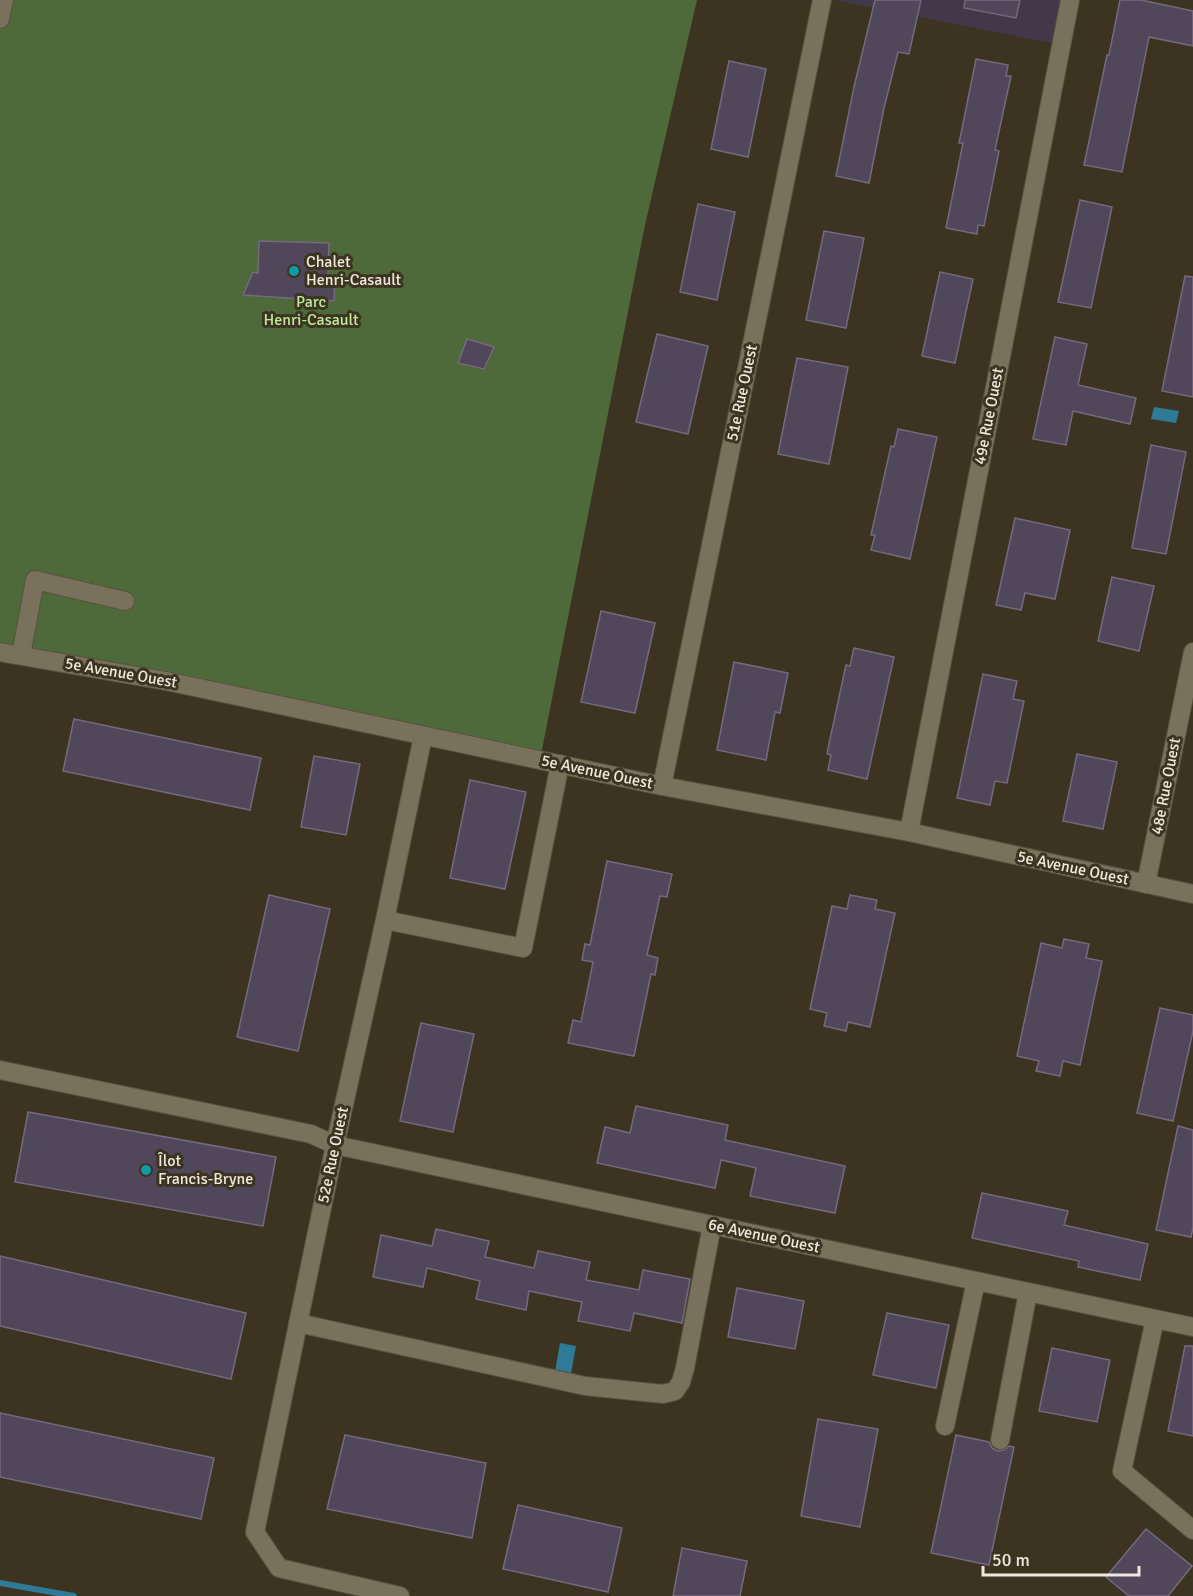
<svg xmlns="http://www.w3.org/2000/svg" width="1193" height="1596" font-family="Signika,sans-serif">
  <rect width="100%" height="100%" fill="#3c3420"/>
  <path fill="#413949" d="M834,0H1070L1061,45Z"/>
  <path fill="#4e6a3a" d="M4,0H697L645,225L540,760L0,652V20Z"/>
  <g fill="#2e7a97">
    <path d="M1154,407L1179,411L1176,423L1151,419Z"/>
    <path d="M560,1343L576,1346L570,1379L554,1377Z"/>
  </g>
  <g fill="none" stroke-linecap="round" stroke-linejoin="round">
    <path stroke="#2e7a97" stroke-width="6" d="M0,1583L74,1596"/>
  </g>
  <g fill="#50475b" stroke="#746a7f" stroke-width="1.5">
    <path d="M875,0H921L909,54L898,52L884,108L869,183L836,176L854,87Z"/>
    <path d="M965,0H1020L1016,18L964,8Z"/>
    <path d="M1120,0H1141L1193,11V46L1149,37L1122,172L1084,165L1107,55H1109Z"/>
    <path d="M976,59L1008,65L1006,76H1011L995,150L999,151L984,226L978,225L977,234L946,228L963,143H959Z"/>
    <path d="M729,61L766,69L748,157L711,149Z"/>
    <path d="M1080,200L1112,207L1091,308L1058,302Z"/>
    <path d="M698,204L735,212L717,300L680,292Z"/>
    <path d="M824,231L864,238L846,328L806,320Z"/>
    <path d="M259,241L329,243L328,275H335L334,301L243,295L253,272L258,273Z"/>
    <path d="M940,272L973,279L955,363L922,356Z"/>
    <path d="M1185,276L1193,277V397L1162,391Z"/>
    <path d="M657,334L708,346L688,434L636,422Z"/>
    <path d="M1055,337L1087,344L1078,385L1136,398L1130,424L1073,411L1066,445L1033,439Z"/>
    <path d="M467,339L494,347L484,369L458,363Z"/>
    <path d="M797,358L848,367L829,464L778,454Z"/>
    <path d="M898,429L937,437L910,559L871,550L875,535H871L891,446L894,447Z"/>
    <path d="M1151,445L1186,452L1166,554L1132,548Z"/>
    <path d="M1015,518L1070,530L1055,599L1025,593L1021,610L996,605Z"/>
    <path d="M1112,577L1154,586L1139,651L1098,641Z"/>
    <path d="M601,611L655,623L635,713L581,702Z"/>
    <path d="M854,648L894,657L867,779L828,770L831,755L827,754L830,739L846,665L850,666Z"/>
    <path d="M734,662L788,673L780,713L775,712L766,760L717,750Z"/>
    <path d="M983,674L1017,681L1013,699L1024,701L1007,783L995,781L990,805L957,798Z"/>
    <path d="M74,719L261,758L250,810L63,771Z"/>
    <path d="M1077,754L1117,762L1103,829L1063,821Z"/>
    <path d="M314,756L360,764L346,835L301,827Z"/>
    <path d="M470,780L526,792L505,889L450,878Z"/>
    <path d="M607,861L672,874L667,897L660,896L647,955L658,958L655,975L651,974L634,1056L568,1043L573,1020L581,1022L593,962L582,960L585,944L590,945Z"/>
    <path d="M269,895L330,909L298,1051L237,1037Z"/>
    <path d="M850,895L877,900L875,909L895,913L870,1027L848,1022L846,1031L824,1026L827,1013L810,1009L832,906L847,909Z"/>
    <path d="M1064,939L1089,944L1086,958L1102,961L1080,1065L1063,1061L1060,1076L1036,1071L1039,1061L1017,1056L1041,943L1062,948Z"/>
    <path d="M1160,1008L1193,1015V1031L1173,1121L1137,1113Z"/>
    <path d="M421,1023L474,1034L453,1132L400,1121Z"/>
    <path d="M636,1106L728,1125L725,1140L845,1166L835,1213L750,1196L756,1168L721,1160L715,1188L597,1163L605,1127L630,1133Z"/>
    <path d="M28,1112L276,1157L263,1226L15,1182Z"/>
    <path d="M1178,1126L1193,1130V1228L1191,1237L1156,1230Z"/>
    <path d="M982,1193L1068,1211L1064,1225L1148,1244L1140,1280L1078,1267L1079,1261L972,1238Z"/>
    <path d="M436,1229L489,1241L485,1257L534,1268L538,1251L590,1262L586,1280L639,1290L643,1270L690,1279L682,1323L634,1313L630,1331L578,1321L582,1302L529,1291L526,1310L476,1299L480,1281L427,1268L423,1287L373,1277L381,1235L432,1246Z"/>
    <path d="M0,1256L246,1313L231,1379L0,1326Z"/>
    <path d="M737,1288L804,1301L795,1349L728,1337Z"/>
    <path d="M887,1313L949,1325L936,1388L873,1375Z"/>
    <path d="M1185,1346H1193V1436L1168,1431Z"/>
    <path d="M1052,1348L1110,1360L1097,1422L1039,1411Z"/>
    <path d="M0,1413L214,1458L201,1519L0,1477Z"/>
    <path d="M818,1419L878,1429L860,1527L801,1516Z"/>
    <path d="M345,1435L486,1463L472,1538L327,1509Z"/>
    <path d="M956,1435L989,1442L992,1448L997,1451L1004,1450L1009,1446L1014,1447L989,1565L931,1553Z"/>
    <path d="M518,1505L622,1528L608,1592L503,1569Z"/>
    <path d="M1146,1529L1192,1566L1168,1596H1129L1106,1577Z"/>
    <path d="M682,1548L747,1561L740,1596H673Z"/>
  </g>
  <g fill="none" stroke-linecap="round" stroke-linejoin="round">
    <g stroke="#58513f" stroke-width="20">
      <g id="minor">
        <path d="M0,19L4,0"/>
        <path d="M0,652L166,681L662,786L909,832L1193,894"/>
        <path d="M21,655L35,580L125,601"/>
        <path d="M662,786L822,0"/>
        <path d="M909,832L1070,0"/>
        <path d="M1146,884L1193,652"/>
        <path d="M385,920L523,948L560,764"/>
        <path d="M0,1070L311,1134L335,1145L1193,1327"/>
        <path d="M1155,1319L1122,1471L1193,1530"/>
        <path d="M298,1323L585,1386L663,1394L675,1391L681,1382L685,1368L712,1225"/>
        <path d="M945,1426L976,1281"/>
        <path d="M1000,1440L1028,1292"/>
        <path d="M400,1596L279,1568L255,1532L335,1145L385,920L423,736"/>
      </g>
    </g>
    <use href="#minor" stroke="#79715b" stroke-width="18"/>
  </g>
  <g fill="#0f9aa8" stroke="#3c3420" stroke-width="2">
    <circle cx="294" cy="271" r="6"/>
    <circle cx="146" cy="1170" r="6"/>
  </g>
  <g text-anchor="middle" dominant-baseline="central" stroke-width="6" stroke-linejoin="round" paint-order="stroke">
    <g font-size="16" fill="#eee9dc" stroke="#3c3420" text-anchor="start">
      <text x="306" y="262">Chalet<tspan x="306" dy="18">Henri-Casault</tspan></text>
      <text x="158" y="1161">Îlot<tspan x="158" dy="18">Francis-Bryne</tspan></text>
    </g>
    <g font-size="16" fill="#bbeb9b" stroke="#3c3420">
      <text x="311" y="302">Parc<tspan x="311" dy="18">Henri-Casault</tspan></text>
    </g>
    <g font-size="16" fill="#eee9dc" stroke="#3c3420">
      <text transform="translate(742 393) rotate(-78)">51e Rue Ouest</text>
      <text transform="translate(989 416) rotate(-79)">49e Rue Ouest</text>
      <text transform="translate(121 673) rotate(10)">5e Avenue Ouest</text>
      <text transform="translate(597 772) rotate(12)">5e Avenue Ouest</text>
      <text transform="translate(1166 786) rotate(-79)">48e Rue Ouest</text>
      <text transform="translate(1073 868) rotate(12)">5e Avenue Ouest</text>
      <text transform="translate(333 1155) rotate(-78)">52e Rue Ouest</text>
      <text transform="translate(764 1236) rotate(12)">6e Avenue Ouest</text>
    </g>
  </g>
  <path d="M983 1566v9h156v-9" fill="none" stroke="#eee9dc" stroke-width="3"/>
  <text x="992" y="1566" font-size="18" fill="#eee9dc" stroke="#3c3420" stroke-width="4.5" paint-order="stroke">50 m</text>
</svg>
